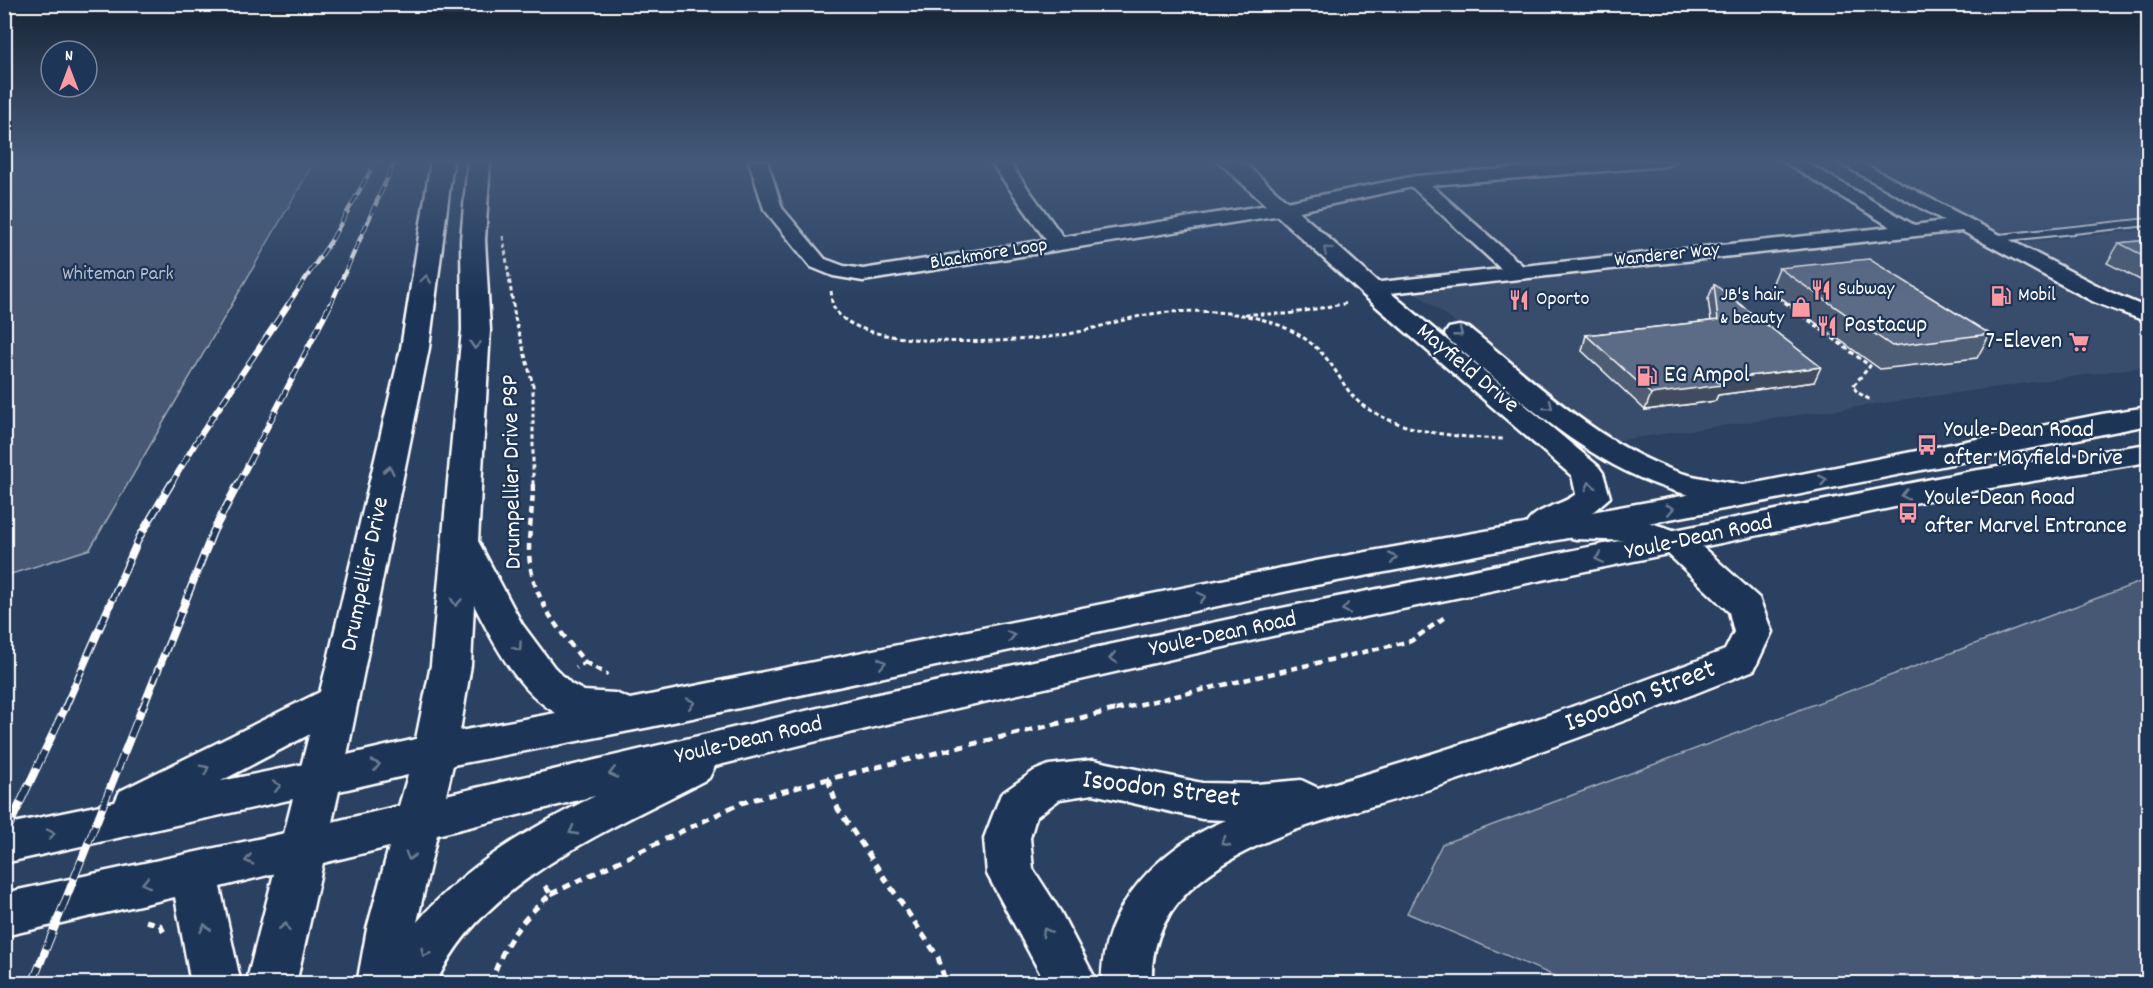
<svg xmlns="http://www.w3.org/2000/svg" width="2153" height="988" font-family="Dekko,sans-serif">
  <rect width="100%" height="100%" fill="#2a4161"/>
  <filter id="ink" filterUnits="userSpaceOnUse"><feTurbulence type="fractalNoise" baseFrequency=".0167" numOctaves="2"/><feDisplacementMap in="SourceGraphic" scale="12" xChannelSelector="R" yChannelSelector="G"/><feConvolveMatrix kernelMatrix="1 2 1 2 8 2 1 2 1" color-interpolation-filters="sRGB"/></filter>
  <g filter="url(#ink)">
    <g fill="#394e6c">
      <path d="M1844,161H2148V216L1988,233Z"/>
      <path d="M2148,230V366L1613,441L1412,290L1960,233L1988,247Z"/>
    </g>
    <g fill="#465975" stroke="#a2acba" stroke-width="1.5">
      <path d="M5,161H315L90,549L5,576Z"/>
      <path d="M2148,579V983H1571L1407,913L1442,844Z"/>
    </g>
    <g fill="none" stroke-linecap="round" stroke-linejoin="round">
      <g stroke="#fff" stroke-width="4">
        <path id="service" d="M2148,219V225L1990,242L1985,239L1990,236Z"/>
      </g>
      <g stroke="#fff" stroke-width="5">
        <path id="minor" d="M749,161H767L782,208L825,259L844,266L863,269L1046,240L990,161H1008L1063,237L1281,203L1416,176L1600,161H1675L1666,166L1431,185L1523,266L1891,227L1783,161H1804L1914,225L1945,221L1836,161H1858L2110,292L2148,308V322L2094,302L1962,231L1371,295L1364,293L1361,289L1364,285L1371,283L1501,269L1412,187L1281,215L863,281L833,276L811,267L764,209Z"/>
      </g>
      <g stroke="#fff" stroke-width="5">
        <g id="tertiary">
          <path d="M1218,161H1242L1380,284L1598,466L1603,473L1610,497L1587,517L1638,519L1689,535L1759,598L1772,632L1754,670C1650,712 1545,751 1439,786C1360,813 1266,827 1200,881C1167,908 1150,941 1152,984H1102C1100,907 1159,848 1226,820L1202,819L1093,794L1060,799L1036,817L1030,838L1033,869L1060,911L1098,984H1046L987,874L984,838L1001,794L1034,771L1049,765L1093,760L1202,783L1257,784L1301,780L1318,788C1456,749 1591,702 1725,650L1734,632L1729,612L1665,551L1635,541L1576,539L1564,536L1560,529L1544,534L1532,531L1527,523C1537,507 1561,506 1576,494L1572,476L1362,294Z"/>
          <path d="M1459,326L1469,328C1533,380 1596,442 1675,471C1701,480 1729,481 1756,488L1761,495L1756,502C1738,507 1720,502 1702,498C1600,477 1527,405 1449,340L1445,334L1449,328Z"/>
          <path d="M338,686L352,690L358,701L352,712L221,781L319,761L334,766L341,778L334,790L4,863V825L115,802L120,791L324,690Z"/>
          <path d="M304,829L320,834L327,848L320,862L220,887L241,984H191L175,897L4,936V893Z"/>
        </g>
      </g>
      <g stroke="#fff" stroke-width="5">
        <path id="primary" d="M431,161H453L429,348L347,755L416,739L431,665L462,330L461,240L468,161H490L485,240L490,330L478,541L522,624L554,667L571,684L584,691L615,693L630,699L1316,561L1766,481L2102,414L2148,407V425L1766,501L1316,585L650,727L453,765L446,795L874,695L1272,610L1972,471L2148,444V462L1972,491L1272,636L874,727L715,766L709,778C618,826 478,882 436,984H357L367,929L389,847L323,863L296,984H246L327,664L401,348ZM474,605C494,644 517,690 556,713L460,731L471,665ZM408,775L399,806L332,822L339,791ZM595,796C528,829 466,865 417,922L437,835Z"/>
      </g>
      <g stroke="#fff" stroke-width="3" stroke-dasharray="4.5 3" stroke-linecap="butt">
        <path d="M503,236L515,318L533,385V486"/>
        <path d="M1775,288L1767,289L1870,366L1853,386L1857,392L1872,401"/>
        <path d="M831,291C832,295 831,301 833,305C851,354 1021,342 1063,335C1099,329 1133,314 1170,312C1221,309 1290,314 1326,358C1340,374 1346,394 1365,407C1406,434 1457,437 1505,439"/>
        <path d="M1245,314H1288L1348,303"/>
      </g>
      <g stroke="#fff" stroke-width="4.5" stroke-dasharray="7 5" stroke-linecap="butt">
        <path d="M533,484C533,506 529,527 529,549C529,594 558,630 585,662L576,668"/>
        <path d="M585,662L608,675"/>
        <path d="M1116,710L1411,641L1445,617"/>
      </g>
      <g stroke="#fff" stroke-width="5" stroke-dasharray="8 6" stroke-linecap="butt">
        <path d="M828,779L838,809L938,957L946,984"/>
        <path d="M551,894L741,803L828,779L1122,708"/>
        <path d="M146,921L160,925L164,932"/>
        <path d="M491,984C502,945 521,920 551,894L544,885"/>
      </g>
      <use href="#service" fill="#1d3557" fill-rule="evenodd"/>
      <use href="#minor" fill="#1d3557" fill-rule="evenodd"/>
      <use href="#tertiary" fill="#1d3557" fill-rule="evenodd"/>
      <use href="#primary" fill="#1d3557" fill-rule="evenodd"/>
      <g stroke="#fff" stroke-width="4.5">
        <g id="rail-far3">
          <path d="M287,306L331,241L376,161"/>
          <path d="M330,306L395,161"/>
        </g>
      </g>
      <g stroke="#fff" stroke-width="6">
        <g id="rail-far2">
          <path d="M170,486L198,439L288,305"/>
          <path d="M237,486L330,305"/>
        </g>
      </g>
      <g stroke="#fff" stroke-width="8">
        <g id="rail-far1">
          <path d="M64,710L139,538L171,484"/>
          <path d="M142,710L213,532L238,484"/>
        </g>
      </g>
      <g stroke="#fff" stroke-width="8">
        <g id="rail">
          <path d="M4,837L65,708"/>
          <path d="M32,984L142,708"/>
        </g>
      </g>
      <use href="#rail-far3" stroke="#1d3557" stroke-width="3" stroke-dasharray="10" stroke-linecap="butt"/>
      <use href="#rail-far2" stroke="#1d3557" stroke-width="4" stroke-dasharray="12" stroke-linecap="butt"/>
      <use href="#rail-far1" stroke="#1d3557" stroke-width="5" stroke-dasharray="15" stroke-linecap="butt"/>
      <use href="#rail" stroke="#1d3557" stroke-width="6" stroke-dasharray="19" stroke-linecap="butt"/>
    </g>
    <g fill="#4e5d73" stroke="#fff" stroke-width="1.5">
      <path d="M2148,240V284L2107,263L2119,243Z"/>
      <path d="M1779,268L1990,334L1977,358L1880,369L1770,290Z"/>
      <path d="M1714,284L1814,382L1718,395L1715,401L1645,410L1582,351L1586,335L1711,321L1708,299Z"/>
    </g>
    <path fill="#404c5e" stroke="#fff" stroke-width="1.5" d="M1821,367L1814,382L1718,395L1715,401L1645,410L1651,394L1715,380Z"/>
    <g fill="#5b6c86" stroke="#fff" stroke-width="1.5">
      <path d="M2148,240V258L2119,243Z"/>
      <path d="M1869,259L1990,334L1892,346L1779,268Z"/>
      <path d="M1714,284L1821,367L1715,380L1722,385L1651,394L1586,335L1718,320Z"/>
    </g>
    <defs><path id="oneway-chevron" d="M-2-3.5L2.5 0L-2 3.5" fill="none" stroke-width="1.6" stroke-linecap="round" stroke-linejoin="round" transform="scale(1.5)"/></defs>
    <g stroke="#6c7c92">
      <use href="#oneway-chevron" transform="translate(1327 250) rotate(-139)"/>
      <use href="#oneway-chevron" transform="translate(426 279) rotate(-82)"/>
      <use href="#oneway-chevron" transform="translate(1459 333) rotate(39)"/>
      <use href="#oneway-chevron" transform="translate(475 345) rotate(94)"/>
      <use href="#oneway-chevron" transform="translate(1549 406) rotate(39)"/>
      <use href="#oneway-chevron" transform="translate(389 470) rotate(-78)"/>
      <use href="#oneway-chevron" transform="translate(1823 480) rotate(-11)"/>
      <use href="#oneway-chevron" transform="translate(1590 486) rotate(-103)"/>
      <use href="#oneway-chevron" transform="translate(1905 495) rotate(168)"/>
      <use href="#oneway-chevron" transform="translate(1670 509) rotate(-11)"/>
      <use href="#oneway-chevron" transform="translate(1393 558) rotate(-11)"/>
      <use href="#oneway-chevron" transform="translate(1599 558) rotate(169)"/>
      <use href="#oneway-chevron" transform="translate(1202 597) rotate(-12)"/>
      <use href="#oneway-chevron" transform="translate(456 602) rotate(94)"/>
      <use href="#oneway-chevron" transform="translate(1346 609) rotate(169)"/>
      <use href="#oneway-chevron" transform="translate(1011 636) rotate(-12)"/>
      <use href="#oneway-chevron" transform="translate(518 647) rotate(55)"/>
      <use href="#oneway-chevron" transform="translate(1113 658) rotate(168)"/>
      <use href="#oneway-chevron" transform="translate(882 663) rotate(-12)"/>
      <use href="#oneway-chevron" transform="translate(691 703) rotate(-12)"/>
      <use href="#oneway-chevron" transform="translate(376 765) rotate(-13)"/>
      <use href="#oneway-chevron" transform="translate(205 769) rotate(-27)"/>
      <use href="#oneway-chevron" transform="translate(613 773) rotate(167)"/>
      <use href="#oneway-chevron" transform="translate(277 786) rotate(-12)"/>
      <use href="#oneway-chevron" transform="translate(573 831) rotate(152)"/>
      <use href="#oneway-chevron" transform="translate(51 834) rotate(-12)"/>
      <use href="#oneway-chevron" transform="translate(1225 842) rotate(152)"/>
      <use href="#oneway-chevron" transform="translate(410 856) rotate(105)"/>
      <use href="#oneway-chevron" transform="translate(249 860) rotate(167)"/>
      <use href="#oneway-chevron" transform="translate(146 883) rotate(167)"/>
      <use href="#oneway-chevron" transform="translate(285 927) rotate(-77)"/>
      <use href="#oneway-chevron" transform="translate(205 928) rotate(-101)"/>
      <use href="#oneway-chevron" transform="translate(1046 932) rotate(-119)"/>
      <use href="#oneway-chevron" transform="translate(425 953) rotate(116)"/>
    </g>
  </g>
  <linearGradient id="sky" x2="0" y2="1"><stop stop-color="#172435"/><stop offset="0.54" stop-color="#445a7b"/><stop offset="1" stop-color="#445a7b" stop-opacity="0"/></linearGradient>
  <rect width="2153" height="299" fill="url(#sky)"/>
  <defs>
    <g id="restaurant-bare" transform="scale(1.62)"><path d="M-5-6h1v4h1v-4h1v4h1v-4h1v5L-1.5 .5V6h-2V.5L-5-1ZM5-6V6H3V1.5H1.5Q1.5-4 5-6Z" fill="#ff9aa2" stroke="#1d3557" stroke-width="2.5" paint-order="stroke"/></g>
    <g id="fuel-bare" transform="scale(1.62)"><path d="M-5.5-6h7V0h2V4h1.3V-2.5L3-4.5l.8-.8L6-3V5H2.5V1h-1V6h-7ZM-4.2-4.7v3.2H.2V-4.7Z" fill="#ff9aa2" stroke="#1d3557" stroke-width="2.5" paint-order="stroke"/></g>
    <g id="shop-bare" transform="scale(1.62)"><path d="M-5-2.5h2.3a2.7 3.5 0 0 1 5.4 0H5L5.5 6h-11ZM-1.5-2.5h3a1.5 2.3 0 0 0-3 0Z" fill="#ff9aa2" stroke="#1d3557" stroke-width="2.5" paint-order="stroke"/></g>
    <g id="supermarket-bare" transform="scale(1.62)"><path d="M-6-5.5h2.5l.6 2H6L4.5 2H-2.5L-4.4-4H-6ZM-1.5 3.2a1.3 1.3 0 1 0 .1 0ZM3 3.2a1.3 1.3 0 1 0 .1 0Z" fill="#ff9aa2" stroke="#1d3557" stroke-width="2.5" paint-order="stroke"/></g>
    <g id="bus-bare" transform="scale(1.62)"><path d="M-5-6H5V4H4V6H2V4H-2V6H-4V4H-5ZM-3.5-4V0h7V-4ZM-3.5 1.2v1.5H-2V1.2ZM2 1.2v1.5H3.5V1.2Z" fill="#ff9aa2" stroke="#1d3557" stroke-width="2.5" paint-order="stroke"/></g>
  </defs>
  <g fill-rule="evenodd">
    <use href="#restaurant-bare" x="1821" y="290"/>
    <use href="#fuel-bare" x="2001" y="296"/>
    <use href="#restaurant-bare" x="1519" y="300"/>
    <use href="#shop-bare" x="1801" y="307"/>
    <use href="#restaurant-bare" x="1827" y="326"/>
    <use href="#supermarket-bare" x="2079" y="342"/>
    <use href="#fuel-bare" x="1647" y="376"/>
    <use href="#bus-bare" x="1927" y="445"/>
    <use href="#bus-bare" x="1908" y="513"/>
  </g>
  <g text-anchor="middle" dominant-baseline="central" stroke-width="4.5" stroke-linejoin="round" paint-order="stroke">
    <g font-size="20" fill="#fff" stroke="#1d3557">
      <text transform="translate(989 255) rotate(-9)">Blackmore Loop</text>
      <text transform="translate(1667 256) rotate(-6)">Wanderer Way</text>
    </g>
    <g font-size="20" fill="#b5bdc8" stroke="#1d3557">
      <text x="118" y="275">Whiteman Park</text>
    </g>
    <g font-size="20" fill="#fff" stroke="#1d3557" text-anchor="start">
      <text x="1838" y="290">Subway</text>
      <text x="1784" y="296" text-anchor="end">JB's hair<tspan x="1784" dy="23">&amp; beauty</tspan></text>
      <text x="2018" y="296">Mobil</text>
      <text x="1536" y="300">Oporto</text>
    </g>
    <g font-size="24" fill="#fff" stroke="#1d3557" text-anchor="start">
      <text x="1844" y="326">Pastacup</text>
      <text x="2062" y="342" text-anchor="end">7-Eleven</text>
      <text x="1664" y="376">EG Ampol</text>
      <text x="1944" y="431">Youle-Dean Road<tspan x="1944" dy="28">after Mayfield Drive</tspan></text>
      <text x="1925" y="499">Youle-Dean Road<tspan x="1925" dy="28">after Marvel Entrance</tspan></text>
    </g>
    <g font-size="24" fill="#fff" stroke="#1d3557">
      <text transform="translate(1467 369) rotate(40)">Mayfield Drive</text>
      <text transform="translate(513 472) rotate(-91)">Drumpellier Drive PSP</text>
      <text transform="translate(1699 538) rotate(-12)">Youle-Dean Road</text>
      <text transform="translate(366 574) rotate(-78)">Drumpellier Drive</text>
      <text transform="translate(1223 635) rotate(-12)">Youle-Dean Road</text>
      <text transform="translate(749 741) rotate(-13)">Youle-Dean Road</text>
    </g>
    <g font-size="28" fill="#fff" stroke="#1d3557">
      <text transform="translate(1641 698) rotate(-21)">Isoodon Street</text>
      <text transform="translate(1161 791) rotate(7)">Isoodon Street</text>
    </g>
  </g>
  <rect width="2153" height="988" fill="none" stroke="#1d3557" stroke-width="24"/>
  <rect x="12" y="12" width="2129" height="964" fill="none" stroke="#fff" stroke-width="2" filter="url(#ink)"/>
  <g transform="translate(69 69)"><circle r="28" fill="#1d3557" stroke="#77869a" stroke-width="1.5"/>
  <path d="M0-4.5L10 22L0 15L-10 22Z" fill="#ff9aa2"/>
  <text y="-9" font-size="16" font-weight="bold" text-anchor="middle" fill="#ffffff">N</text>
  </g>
</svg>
